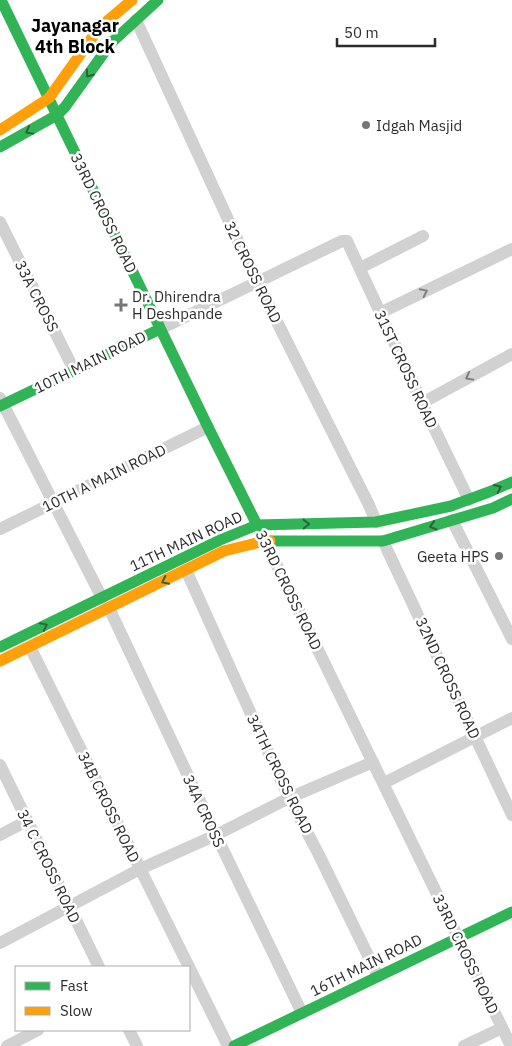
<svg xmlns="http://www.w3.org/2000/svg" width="512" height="1046" font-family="'IBM Plex Sans',sans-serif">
  <rect width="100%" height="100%" fill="#fff"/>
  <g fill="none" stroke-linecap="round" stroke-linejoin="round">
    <g stroke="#d1d1d1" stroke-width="12">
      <path d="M136,20L257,282L369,505L376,522"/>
      <path d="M0,222L74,370"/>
      <path d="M360,268L423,236"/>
      <path d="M380,313L512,249"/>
      <path d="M160,329L342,241H347L422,403L469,500"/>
      <path d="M0,398L102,598"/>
      <path d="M422,403L512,354"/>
      <path d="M452,520L512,639"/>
      <path d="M0,529L208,427"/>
      <path d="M265,541L511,1046"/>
      <path d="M383,541L512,815"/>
      <path d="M186,570L289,798L318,853L378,976"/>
      <path d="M109,608L216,835L302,1013"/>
      <path d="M30,647L189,967"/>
      <path d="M0,765L99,967"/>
      <path d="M384,783L512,718"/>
      <path d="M0,835L27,821"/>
      <path d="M0,943L140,869L216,835L289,798L373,762"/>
      <path d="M189,967L228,1046"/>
      <path d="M129,1030L137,1046"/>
      <path d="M7,1046L38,1030"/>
      <path d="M464,1046L502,1028"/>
    </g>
    <g stroke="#30b455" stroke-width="11">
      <path d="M1,0L208,427L265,541"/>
      <path d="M0,147L57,115L65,107L111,43L158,0"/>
      <path d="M0,406L160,329"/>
      <path d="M270,541H383L493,508L512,499"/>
      <path d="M0,647L220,540L257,525L376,522L451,506L489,492L512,482"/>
      <path d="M234,1046L512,912"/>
    </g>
    <g stroke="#ff9f0a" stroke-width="11">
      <path d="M0,130L49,98L99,28L132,0"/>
      <path d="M0,661L224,551L265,541H270"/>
    </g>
  </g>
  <defs><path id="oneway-chevron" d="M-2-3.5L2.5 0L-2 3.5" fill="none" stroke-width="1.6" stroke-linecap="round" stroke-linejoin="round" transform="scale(1.25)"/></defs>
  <g stroke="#2e623c">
    <use href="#oneway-chevron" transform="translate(89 74) rotate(126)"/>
    <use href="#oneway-chevron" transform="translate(29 131) rotate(151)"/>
    <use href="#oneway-chevron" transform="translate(498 488) rotate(-25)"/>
    <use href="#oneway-chevron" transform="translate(306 524) rotate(-1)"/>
    <use href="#oneway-chevron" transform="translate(433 526) rotate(163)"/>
    <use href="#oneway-chevron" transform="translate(165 581) rotate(154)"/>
    <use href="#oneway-chevron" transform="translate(44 626) rotate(-26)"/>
  </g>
  <g stroke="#7e7e7e">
    <use href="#oneway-chevron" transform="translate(424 292) rotate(-26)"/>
    <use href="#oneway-chevron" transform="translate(469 377) rotate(151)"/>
  </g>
  <g fill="#767676" stroke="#fff" stroke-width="2">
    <circle cx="366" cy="125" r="5"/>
    <path d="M118.5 297.5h5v5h5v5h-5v5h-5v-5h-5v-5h5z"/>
    <circle cx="499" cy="556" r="5"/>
  </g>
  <g text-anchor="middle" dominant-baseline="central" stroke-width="5" stroke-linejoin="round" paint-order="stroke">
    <g font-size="15" fill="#2c2c2c" stroke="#fff" text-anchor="start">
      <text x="376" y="125">Idgah Masjid</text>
      <text x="132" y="296">Dr. Dhirendra<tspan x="132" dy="17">H Deshpande</tspan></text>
      <text x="489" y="556" text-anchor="end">Geeta HPS</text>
    </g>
    <g font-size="15" fill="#2c2c2c" stroke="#fff">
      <text transform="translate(104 213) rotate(64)">33RD CROSS ROAD</text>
      <text transform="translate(253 272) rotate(64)">32 CROSS ROAD</text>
      <text transform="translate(37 296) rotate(63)">33A CROSS</text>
      <text transform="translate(90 362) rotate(-26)">10TH MAIN ROAD</text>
      <text transform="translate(406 369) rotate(65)">31ST CROSS ROAD</text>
      <text transform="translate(104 478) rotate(-26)">10TH A MAIN ROAD</text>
      <text transform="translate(186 541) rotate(-25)">11TH MAIN ROAD</text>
      <text transform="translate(289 590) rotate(64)">33RD CROSS ROAD</text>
      <text transform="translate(448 678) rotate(65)">32ND CROSS ROAD</text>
      <text transform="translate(280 774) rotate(64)">34TH CROSS ROAD</text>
      <text transform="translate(109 807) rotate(64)">34B CROSS ROAD</text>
      <text transform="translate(204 811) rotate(65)">34A CROSS</text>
      <text transform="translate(49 866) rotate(64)">34 C CROSS ROAD</text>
      <text transform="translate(466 954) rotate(64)">33RD CROSS ROAD</text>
      <text transform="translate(366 965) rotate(-26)">16TH MAIN ROAD</text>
    </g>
    <g font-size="18" font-weight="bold" fill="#000" stroke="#fff">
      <text x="75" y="25">Jayanagar<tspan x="75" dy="21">4th Block</tspan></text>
    </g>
  </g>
  <rect x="15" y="966" width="175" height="65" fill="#ffffff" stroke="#ababab"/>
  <rect x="25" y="982" width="25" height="8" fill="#30b455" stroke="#ababab"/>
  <text x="60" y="991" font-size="15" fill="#2c2c2c">Fast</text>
  <rect x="25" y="1007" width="25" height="8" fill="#ff9f0a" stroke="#ababab"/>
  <text x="60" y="1016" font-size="15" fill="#2c2c2c">Slow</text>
  <path d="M337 38v8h98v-8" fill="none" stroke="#2c2c2c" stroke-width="2.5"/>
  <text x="344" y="38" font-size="15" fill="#2c2c2c" stroke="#ffffff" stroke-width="4" paint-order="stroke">50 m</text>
</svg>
